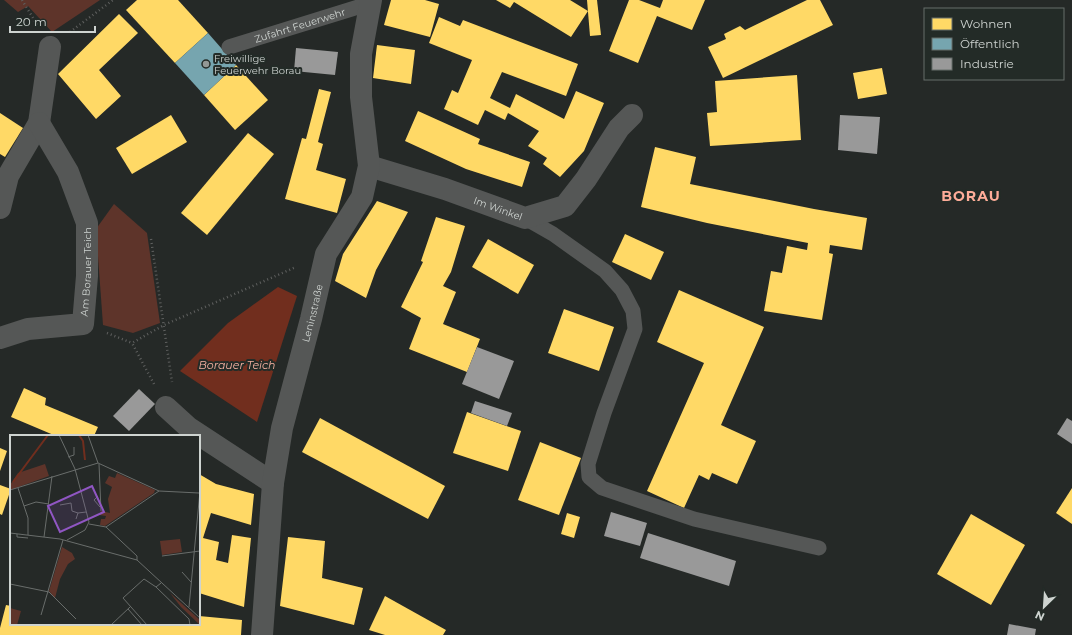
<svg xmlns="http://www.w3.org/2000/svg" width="1072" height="635" font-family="Montserrat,sans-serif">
  <rect width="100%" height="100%" fill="#252927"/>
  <g fill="#5e342a">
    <path d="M4,0H100L52,32L28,6L18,12Z"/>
    <path d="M114,204L147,233L160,323L133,333L103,325L96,229Z"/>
  </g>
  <path fill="#712e1e" d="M278,287L297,296L257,422L180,371L228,323Z"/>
  <g fill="#ffd966">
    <path d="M137,0H178L208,33L175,63L126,10Z"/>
    <path d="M391,0H425L439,4L430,37L384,25Z"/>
    <path d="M496,0H570L588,11L571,37L514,2L510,8Z"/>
    <path d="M587,0H597L601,35L590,36Z"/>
    <path d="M629,0H639L660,8L663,0H705L692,30L657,16L638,63L609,51Z"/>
    <path d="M807,0H820L833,25L723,78L708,47L726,39L724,34L740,26L745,30Z"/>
    <path d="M119,14L138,33L99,70L121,96L96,119L58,74Z"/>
    <path d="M439,17L460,26L463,20L578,64L566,96L502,72L490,98L510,108L516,94L564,119L576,91L604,103L584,151L560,177L543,164L547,158L528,146L539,131L508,113L505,120L485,110L478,125L444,109L452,90L458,93L472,60L429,43Z"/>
    <path d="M377,45L415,50L411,84L373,78Z"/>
    <path d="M236,65L268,100L235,130L204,95Z"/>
    <path d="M882,68L887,94L858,99L853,73Z"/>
    <path d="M797,75L801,140L710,146L707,113L717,112L715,81Z"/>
    <path d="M319,89L331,92L318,142L323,144L316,170L346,179L337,213L285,199L302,138L306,139Z"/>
    <path d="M418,111L480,139L478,144L530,162L522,187L466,169L405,141Z"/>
    <path d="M0,113L23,128L5,157L0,154Z"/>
    <path d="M171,115L187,142L132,174L116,148Z"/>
    <path d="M248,133L274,154L207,235L181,213Z"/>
    <path d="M655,147L696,157L690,184L814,209L867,218L862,250L830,245L829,253L833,254L822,320L764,311L771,271L782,273L787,246L807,250L808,243L707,223L641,207Z"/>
    <path d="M377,201L408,212L376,270L366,298L335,281L343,254Z"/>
    <path d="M436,217L465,226L451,272L443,286L456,292L443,324L480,339L467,372L409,349L421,318L401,307L423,262L421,261Z"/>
    <path d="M625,234L664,252L651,280L612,262Z"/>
    <path d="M488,239L534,265L518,294L472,267Z"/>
    <path d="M679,290L764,327L721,425L756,441L737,484L712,473L709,480L699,475L684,508L647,491L704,363L657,342Z"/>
    <path d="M564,309L614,327L599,371L548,353Z"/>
    <path d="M24,388L46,398L45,405L98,427L94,436H56L11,417Z"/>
    <path d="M467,412L521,431L508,471L453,453Z"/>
    <path d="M320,418L445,486L428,519L302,452Z"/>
    <path d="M540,442L581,458L559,515L518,500Z"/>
    <path d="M0,448L7,451L0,471Z"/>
    <path d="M199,474L216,484L254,494L251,525L211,513L203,538L219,542L216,560L228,563L232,535L251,538L244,607L199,593Z"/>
    <path d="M0,485L11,489L2,515L0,514Z"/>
    <path d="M1072,488V524L1056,513Z"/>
    <path d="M567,513L580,517L574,538L561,534Z"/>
    <path d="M971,514L1025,545L991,605L937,574Z"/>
    <path d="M288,537L325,541L322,578L363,588L354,625L280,606Z"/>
    <path d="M385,596L446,630L443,635H385L369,630Z"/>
    <path d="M6,605L11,606V624H199V616L242,620L241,635H0V628Z"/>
  </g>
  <path fill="#76a5af" d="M208,33L236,65L204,95L175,63Z"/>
  <g fill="#999">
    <path d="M296,48L338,52L335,75L294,71Z"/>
    <path d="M840,115L880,117L877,154L838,150Z"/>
    <path d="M477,347L514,361L499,399L462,384Z"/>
    <path d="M139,389L155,404L129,431L113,416Z"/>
    <path d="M475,401L512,413L507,426L471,413Z"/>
    <path d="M1067,418L1072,421V444L1057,434Z"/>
    <path d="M611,512L647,523L640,546L604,536Z"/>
    <path d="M648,533L736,561L729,586L640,558Z"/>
    <path d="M1009,624L1036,629L1035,635H1007Z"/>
  </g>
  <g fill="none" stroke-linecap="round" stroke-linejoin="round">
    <g stroke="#5f605f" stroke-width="2.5" stroke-dasharray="1 3" stroke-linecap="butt">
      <path d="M22,0L38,26"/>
      <path d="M70,32L113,0"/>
      <path d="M151,239L172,382"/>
      <path d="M107,333L132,343"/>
      <path d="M154,384L132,343L164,325L296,267"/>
    </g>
    <g stroke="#555756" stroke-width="15">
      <path id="s1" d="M229,47L371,3"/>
      <path d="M525,218L553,234L605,271L622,290L633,311L635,329L604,413L588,464L589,477L602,488L694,519L819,548"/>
    </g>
    <g stroke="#555756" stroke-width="22">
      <path id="s2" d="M369,166L445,189L525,218L565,206L586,179L619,128L632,115"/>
      <path d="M0,208L8,176L39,123L50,47"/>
      <path id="s3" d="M0,338L28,329L83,324L87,276V223L68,172L39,123"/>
      <path d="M166,407L189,428L273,483"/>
      <path id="s4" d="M262,635L273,483L282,428L311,319L326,254L362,197L369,166L361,97V54L371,0"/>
    </g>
  </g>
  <circle fill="#939895" stroke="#232b27" stroke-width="1.5" cx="206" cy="64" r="4"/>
  <g text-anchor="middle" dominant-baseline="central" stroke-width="4" stroke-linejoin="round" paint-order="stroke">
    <g font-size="10" fill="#ced3d0" stroke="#232b27">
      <text stroke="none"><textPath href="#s1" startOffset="74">Zufahrt Feuerwehr</textPath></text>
      <text stroke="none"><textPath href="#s2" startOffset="136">Im Winkel</textPath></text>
      <text stroke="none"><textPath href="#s3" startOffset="137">Am Borauer Teich</textPath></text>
      <text stroke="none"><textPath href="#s4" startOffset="327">Leninstraße</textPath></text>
    </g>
    <g font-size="10" fill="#ced3d0" stroke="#232b27" text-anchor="start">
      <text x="214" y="58">Freiwillige<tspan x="214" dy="12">Feuerwehr Borau</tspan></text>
    </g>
    <g font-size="11" font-style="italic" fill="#f4b0a0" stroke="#232b27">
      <text x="237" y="365">Borauer Teich</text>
    </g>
    <g font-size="14" font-weight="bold" letter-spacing="1" fill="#feac99" stroke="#232b27">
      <text x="971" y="196">BORAU</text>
    </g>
  </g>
  <g transform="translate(10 435)">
    <rect width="190" height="190" fill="#252927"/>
    <path d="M35,29L39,41L0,55V50L8,38ZM107,38L145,55L144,58L95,91L90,90L91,84H95L96,81L89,80L91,76L100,78L98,64L102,52L95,48L99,41L105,43ZM170,104L172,117L152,120L150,106ZM52,112L62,118L65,124L58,129L50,144L45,163L39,156ZM160,158L190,185V190L171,172ZM0,173L11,176L7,190H0Z" fill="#5e342a"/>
    <path fill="none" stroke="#712e1e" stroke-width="2" d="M69,0L73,6L75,25M3,47L38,0"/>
    <path fill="none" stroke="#696d6b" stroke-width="1" d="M49,0L65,34L79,87L75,95L57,105M78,0L88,28M58,22L64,20V12M88,28L149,56M89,29L91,76M8,53L18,83V100M0,55L88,28M88,61L84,65L90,72M50,70L61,68L62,76L68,78M14,71L26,67L39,69M66,84L68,78L76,77M79,89L96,92L127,121V125M96,92L149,56L189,58M0,98L50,104L127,125L190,183M7,99V102L18,103M34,102L42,41M152,121L190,116M172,137L181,147M151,148L146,152L179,184L180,190M0,149L39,157L66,184M179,172L190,56M118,174L132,190M31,180L53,105M101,190L120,172M137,190L113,163L134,144L146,152"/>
    <path fill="#9056c3" fill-opacity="0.15" stroke="#9056c3" stroke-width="2" d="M82,51L94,77L50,97L38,71Z"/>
    <rect width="190" height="190" fill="none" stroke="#ced3d0" stroke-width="2"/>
  </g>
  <rect x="924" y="8" width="140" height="72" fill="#232b27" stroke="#676e6b"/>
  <rect x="932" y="18" width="20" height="12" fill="#ffd966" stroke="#676e6b"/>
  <text x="960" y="28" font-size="12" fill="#ced3d0">Wohnen</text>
  <rect x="932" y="38" width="20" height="12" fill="#76a5af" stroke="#676e6b"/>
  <text x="960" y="48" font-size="12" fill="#ced3d0">Öffentlich</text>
  <rect x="932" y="58" width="20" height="12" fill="#999999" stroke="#676e6b"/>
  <text x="960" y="68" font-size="12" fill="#ced3d0">Industrie</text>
  <g transform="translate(1044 607) rotate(205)" stroke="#232b27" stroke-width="3" paint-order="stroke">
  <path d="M0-3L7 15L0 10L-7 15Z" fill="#ced3d0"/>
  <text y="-6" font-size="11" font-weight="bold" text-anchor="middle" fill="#ced3d0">N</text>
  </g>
  <path d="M10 26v6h85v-6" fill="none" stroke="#ced3d0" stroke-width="2"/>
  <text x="16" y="26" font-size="12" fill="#ced3d0" stroke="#232b27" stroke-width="3" paint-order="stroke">20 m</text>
</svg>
